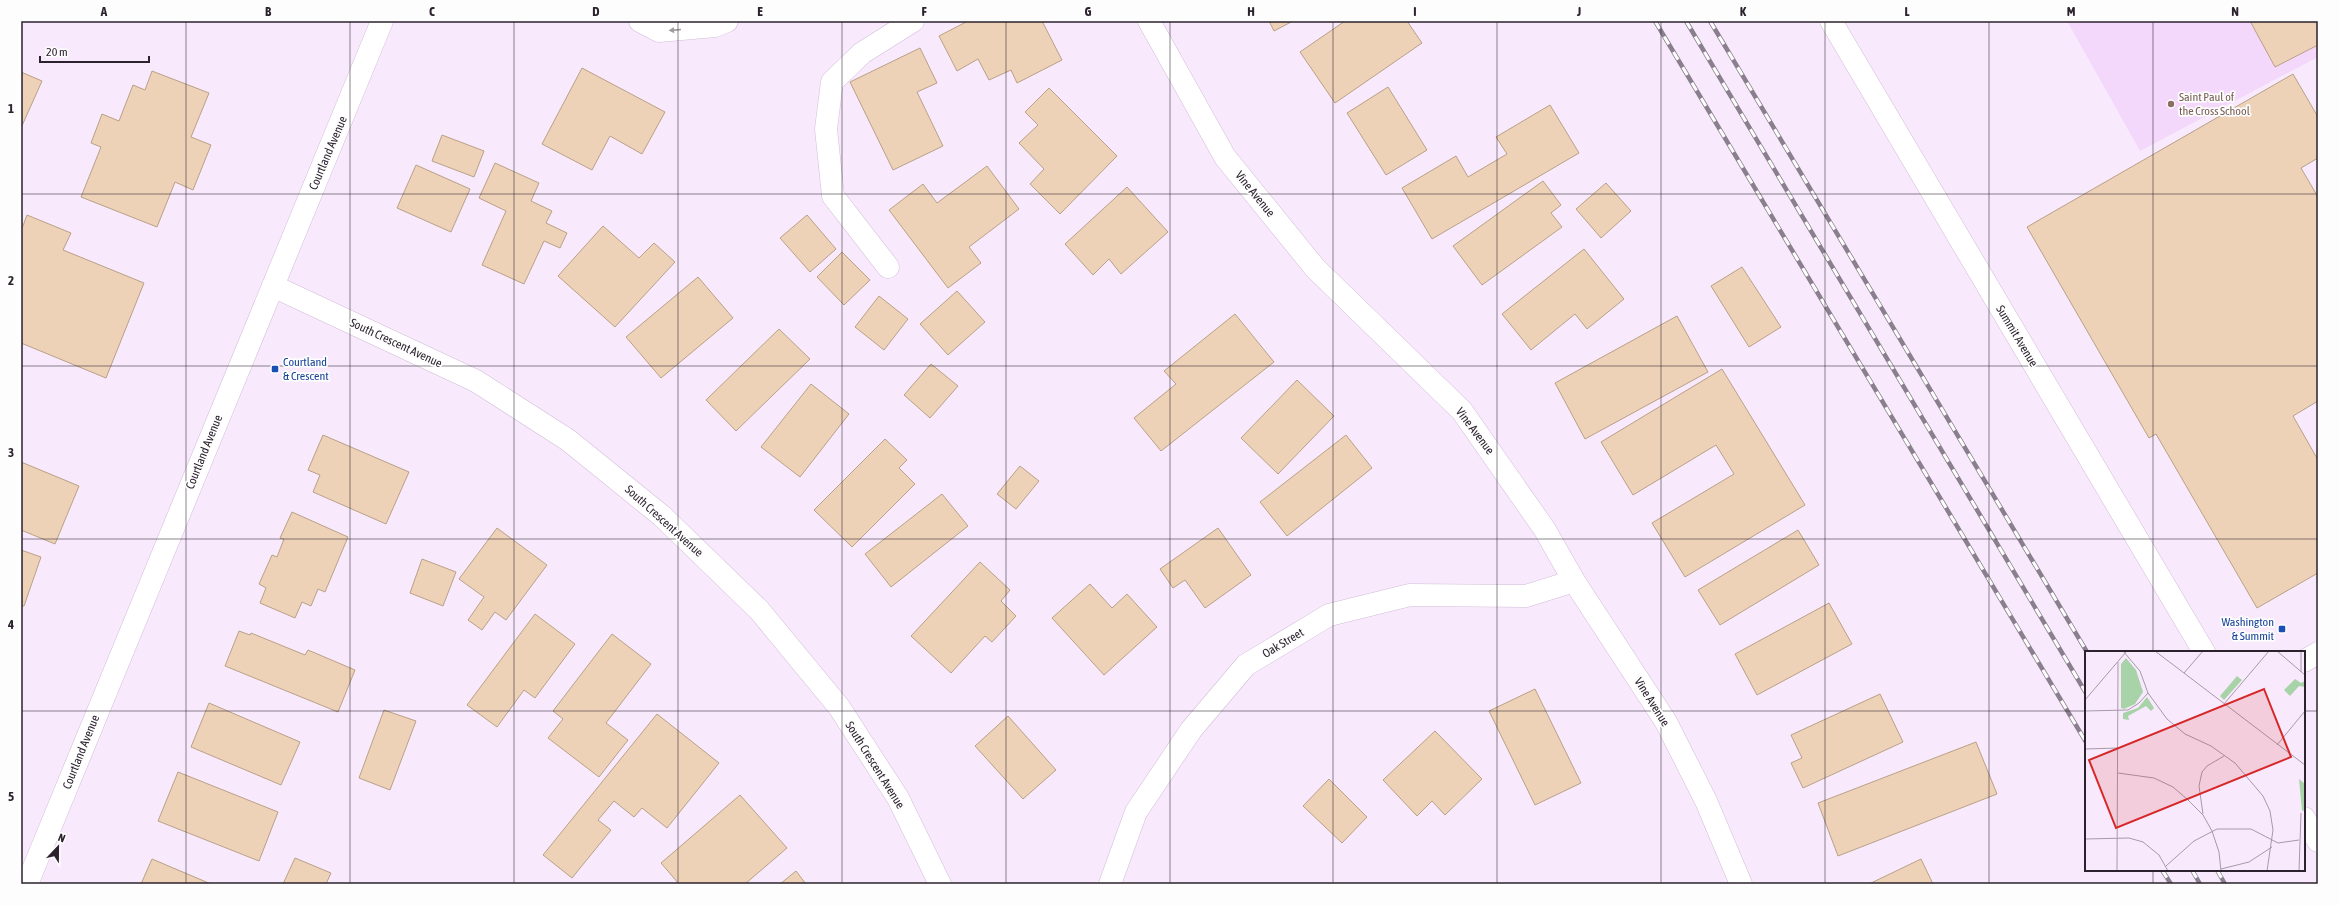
<svg xmlns="http://www.w3.org/2000/svg" width="2339" height="905" font-family="'Asap Condensed',sans-serif">
  <rect width="100%" height="100%" fill="#f8eafc"/>
  <path fill="#f3d8fb" d="M2067,21H2318V57L2140,151Z"/>
  <g fill="#edd2b8" stroke="#b9a087">
    <path d="M968,21H1042L1062,60L1017,83L1011,70L989,80L978,59L957,71L939,36Z"/>
    <path d="M1269,21H1293L1274,31Z"/>
    <path d="M1345,21H1407L1422,43L1335,103L1300,52Z"/>
    <path d="M2250,21H2318V45L2275,67Z"/>
    <path d="M920,48L937,83L917,92L943,146L893,170L850,82Z"/>
    <path d="M582,68L665,112L642,154L610,136L592,170L542,144Z"/>
    <path d="M152,71L209,93L191,137L211,145L193,190L175,182L157,227L81,197L101,147L91,143L102,114L119,121L133,85L145,90Z"/>
    <path d="M21,72L42,81L21,128Z"/>
    <path d="M2293,74L2318,117V158L2301,168L2318,197V401L2293,416L2318,460V573L2257,608L2156,434L2149,438L2027,227Z"/>
    <path d="M1388,87L1427,150L1386,175L1347,113Z"/>
    <path d="M1049,88L1117,156L1060,214L1030,184L1044,169L1019,143L1038,125L1025,112Z"/>
    <path d="M1550,105L1579,153L1432,239L1402,188L1456,156L1468,177L1507,154L1496,137Z"/>
    <path d="M442,135L484,151L474,177L432,161Z"/>
    <path d="M495,163L539,183L531,201L552,211L546,223L567,233L560,248L544,241L524,284L482,265L506,211L479,198Z"/>
    <path d="M416,165L470,189L451,232L397,208Z"/>
    <path d="M987,166L1019,209L969,247L981,263L948,288L889,210L923,184L937,203Z"/>
    <path d="M1543,181L1561,205L1551,213L1562,227L1482,285L1453,246Z"/>
    <path d="M1606,183L1631,211L1601,238L1576,209Z"/>
    <path d="M1127,187L1168,232L1121,274L1109,259L1093,275L1065,244Z"/>
    <path d="M27,215L71,233L63,250L144,283L106,378L21,343V231Z"/>
    <path d="M807,215L836,249L810,272L780,238Z"/>
    <path d="M603,226L639,258L654,243L675,262L615,327L558,276Z"/>
    <path d="M1584,249L1624,299L1587,329L1575,314L1531,350L1502,314Z"/>
    <path d="M842,252L870,280L844,305L817,277Z"/>
    <path d="M1742,267L1781,327L1749,347L1711,286Z"/>
    <path d="M698,277L733,318L661,378L626,337Z"/>
    <path d="M957,291L985,322L948,355L920,324Z"/>
    <path d="M879,296L908,319L884,350L855,327Z"/>
    <path d="M1235,314L1274,362L1161,451L1134,418L1176,384L1164,371Z"/>
    <path d="M1677,316L1708,372L1585,439L1555,383Z"/>
    <path d="M779,329L810,359L736,431L706,400Z"/>
    <path d="M931,364L958,386L930,418L904,395Z"/>
    <path d="M1722,369L1805,505L1685,577L1652,523L1734,474L1716,445L1633,495L1601,442Z"/>
    <path d="M1297,380L1334,416L1278,474L1241,438Z"/>
    <path d="M811,384L849,414L800,477L761,447Z"/>
    <path d="M323,435L409,472L386,524L313,492L320,475L308,470Z"/>
    <path d="M1346,435L1372,468L1287,536L1260,502Z"/>
    <path d="M885,439L907,460L899,468L915,484L852,547L814,510Z"/>
    <path d="M21,462L79,486L55,544L21,530Z"/>
    <path d="M1020,466L1039,481L1016,509L997,494Z"/>
    <path d="M942,494L968,526L891,587L865,554Z"/>
    <path d="M292,512L348,537L325,592L318,589L311,606L302,602L295,618L260,603L266,588L259,584L272,555L277,557L284,539L280,538Z"/>
    <path d="M497,528L547,565L506,620L495,612L482,630L468,620L484,597L459,579Z"/>
    <path d="M1218,528L1251,575L1205,608L1185,580L1173,588L1160,569Z"/>
    <path d="M1798,530L1819,565L1720,625L1698,590Z"/>
    <path d="M21,550L41,557L24,606H21Z"/>
    <path d="M422,559L456,572L443,606L410,593Z"/>
    <path d="M980,562L1010,590L1001,601L1016,616L992,642L985,636L951,673L911,636Z"/>
    <path d="M1090,584L1112,608L1127,594L1157,627L1104,675L1052,618Z"/>
    <path d="M1829,603L1852,644L1757,695L1735,654Z"/>
    <path d="M535,614L575,644L535,698L524,690L497,727L467,705Z"/>
    <path d="M239,631L250,635L251,633L305,655L308,650L355,670L338,712L225,666Z"/>
    <path d="M612,634L651,664L606,723L628,740L599,777L548,738L563,719L553,711Z"/>
    <path d="M1535,689L1581,783L1535,805L1489,711Z"/>
    <path d="M1880,694L1903,742L1803,788L1791,763L1802,758L1791,735Z"/>
    <path d="M209,703L300,742L281,785L191,747Z"/>
    <path d="M384,710L416,721L390,790L359,778Z"/>
    <path d="M657,714L719,763L667,828L642,808L634,817L614,801L598,820L611,830L572,878L543,855Z"/>
    <path d="M1008,716L1056,770L1023,799L975,746Z"/>
    <path d="M1435,731L1482,779L1445,815L1432,801L1417,816L1383,780Z"/>
    <path d="M1976,742L1997,794L1838,856L1818,803Z"/>
    <path d="M178,772L278,812L259,861L158,821Z"/>
    <path d="M1329,779L1367,817L1342,843L1303,806Z"/>
    <path d="M740,795L787,848L745,884H679L661,863Z"/>
    <path d="M295,858L331,873L326,884H283Z"/>
    <path d="M152,859L211,884H141Z"/>
    <path d="M1921,859L1933,884H1869Z"/>
    <path d="M796,871L806,884H780Z"/>
  </g>
  <g fill="none" stroke-linecap="round" stroke-linejoin="round">
    <g stroke="#d2bcd8" stroke-width="23">
      <g id="minor">
        <path d="M640,21L659,31L715,26L727,21"/>
        <path d="M1149,21L1225,157L1315,268L1462,411L1545,530L1574,581L1666,722L1706,801L1741,884"/>
        <path d="M1831,21L2204,652"/>
        <path d="M888,267L833,196L826,129L832,82L862,53L913,21"/>
        <path d="M273,286L476,381L568,440L662,516L759,610L839,707L898,798L940,884"/>
        <path d="M2304,661L2318,653"/>
        <path d="M2304,818L2318,841"/>
        <path d="M27,884L382,21"/>
        <path d="M1110,884L1136,812L1191,730L1246,665L1329,615L1410,595L1526,596L1574,581"/>
      </g>
    </g>
    <use href="#minor" stroke="#fff" stroke-width="22"/>
    <g stroke="#8a7f8d" stroke-width="4.5">
      <g id="rail">
        <path d="M1655,21L2086,742"/>
        <path d="M1686,21L2086,693"/>
        <path d="M1710,21L2087,652"/>
        <path d="M2162,870L2171,884"/>
        <path d="M2192,870L2200,884"/>
        <path d="M2217,870L2225,884"/>
      </g>
    </g>
    <use href="#rail" stroke="#fdfdfd" stroke-width="3" stroke-dasharray="9" stroke-linecap="butt"/>
  </g>
  <defs><path id="oneway-solid" d="M-6-.8H1V-3.2L6.5 0L1 3.2V.8H-6Z"/></defs>
  <use fill="#a09ca0" href="#oneway-solid" transform="translate(675 30) rotate(175)"/>
  <path fill="none" stroke="#2b222d" stroke-width="1" stroke-opacity="0.55" d="M186,21V884M350,21V884M514,21V884M678,21V884M842,21V884M1006,21V884M1170,21V884M1333,21V884M1497,21V884M1661,21V884M1825,21V884M1989,21V884M2153,21V652M21,194H2318M21,366H2318M21,539H2318M21,711H2086M2304,711H2318M2153,870V884"/>
  <circle fill="#8d6e63" stroke="#fdfdfd" stroke-width="1.5" cx="2171" cy="104" r="4"/>
  <g fill="#1a4fb4" stroke="#fdfdfd" stroke-width="1.5">
    <rect x="271" y="365" width="8" height="8" rx="2"/>
    <rect x="2278" y="625" width="8" height="8" rx="2"/>
  </g>
  <g text-anchor="middle" dominant-baseline="central" stroke-width="3.5" stroke-linejoin="round" paint-order="stroke">
    <g font-size="12" fill="#785e54" stroke="#fdfdfd" text-anchor="start">
      <text x="2179" y="97">Saint Paul of<tspan x="2179" dy="14">the Cross School</tspan></text>
    </g>
    <g font-size="12" fill="#2b222d" stroke="#fdfdfd">
      <text transform="translate(328 153) rotate(-67)">Courtland Avenue</text>
      <text transform="translate(1255 194) rotate(51)">Vine Avenue</text>
      <text transform="translate(2017 336) rotate(59)">Summit Avenue</text>
      <text transform="translate(396 343) rotate(25)">South Crescent Avenue</text>
      <text transform="translate(1475 431) rotate(53)">Vine Avenue</text>
      <text transform="translate(204 452) rotate(-68)">Courtland Avenue</text>
      <text transform="translate(664 521) rotate(42)">South Crescent Avenue</text>
      <text transform="translate(1283 643) rotate(-31)">Oak Street</text>
      <text transform="translate(1652 702) rotate(58)">Vine Avenue</text>
      <text transform="translate(81 752) rotate(-68)">Courtland Avenue</text>
      <text transform="translate(875 765) rotate(58)">South Crescent Avenue</text>
    </g>
    <g font-size="12" fill="#164399" stroke="#fdfdfd" text-anchor="start">
      <text x="283" y="362">Courtland<tspan x="283" dy="14">&amp; Crescent</tspan></text>
      <text x="2274" y="622" text-anchor="end">Washington<tspan x="2274" dy="14">&amp; Summit</tspan></text>
    </g>
  </g>
  <g transform="translate(2085 651)">
    <rect width="220" height="220" fill="#f8eafc"/>
    <path d="M41,7L51,19L58,41L50,53L39,58L36,57V13ZM152,25L157,29L139,49L135,45ZM210,28L216,32L220,30V36L214,35L205,45L199,39ZM62,46L69,57L66,60L61,55L43,65L44,69L38,68V62L53,57ZM214,128L220,133V159L217,160Z" fill="#a8d2a8"/>
    <path fill="none" stroke="#a69aa9" stroke-width="1" d="M38,0L55,20L63,42L82,68L100,83L126,95L150,112L178,145L185,160L188,179L182,220M70,0L220,114M192,0L220,24M216,21V0M99,22L118,0M0,49L41,1M139,53L184,0M0,60L43,59L54,52L63,42M192,94L220,60M0,98L33,97M33,122L69,127L88,136L102,148L118,164L127,180L134,201L136,220M118,163L114,135L117,121L122,115L139,105M0,188L44,187L58,191L74,204L83,220M81,215L109,190L132,178H166L193,192L214,189M136,218L164,211L187,196M32,220L33,11M214,220L216,162"/>
    <path fill="#d62828" fill-opacity="0.15" stroke="#d62828" stroke-width="2" d="M179,38L206,106L31,177L4,109Z"/>
    <rect width="220" height="220" fill="none" stroke="#2b222d" stroke-width="2"/>
  </g>
  <rect width="2339" height="905" fill="none" stroke="#fdfdfd" stroke-width="44"/>
  <g transform="translate(58 847) rotate(22)" stroke="#fdfdfd" stroke-width="3" paint-order="stroke">
  <path d="M0-3L7 15L0 10L-7 15Z" fill="#2b222d"/>
  <text y="-6" font-size="11" font-weight="bold" text-anchor="middle" fill="#2b222d">N</text>
  </g>
  <path d="M40 56v6h109v-6" fill="none" stroke="#2b222d" stroke-width="2"/>
  <text x="46" y="56" font-size="12" fill="#2b222d" stroke="#fdfdfd" stroke-width="3" paint-order="stroke">20 m</text>
  <rect x="22" y="22" width="2295" height="861" fill="none" stroke="#2b222d" stroke-width="1.5"/>
  <g font-size="13" text-anchor="middle" font-weight="bold" fill="#2b222d">
    <text x="104" y="16">A</text>
    <text x="268" y="16">B</text>
    <text x="432" y="16">C</text>
    <text x="596" y="16">D</text>
    <text x="760" y="16">E</text>
    <text x="924" y="16">F</text>
    <text x="1088" y="16">G</text>
    <text x="1251" y="16">H</text>
    <text x="1415" y="16">I</text>
    <text x="1579" y="16">J</text>
    <text x="1743" y="16">K</text>
    <text x="1907" y="16">L</text>
    <text x="2071" y="16">M</text>
    <text x="2235" y="16">N</text>
    <text x="11" y="113">1</text>
    <text x="11" y="285">2</text>
    <text x="11" y="457">3</text>
    <text x="11" y="629">4</text>
    <text x="11" y="801">5</text>
  </g>
</svg>
